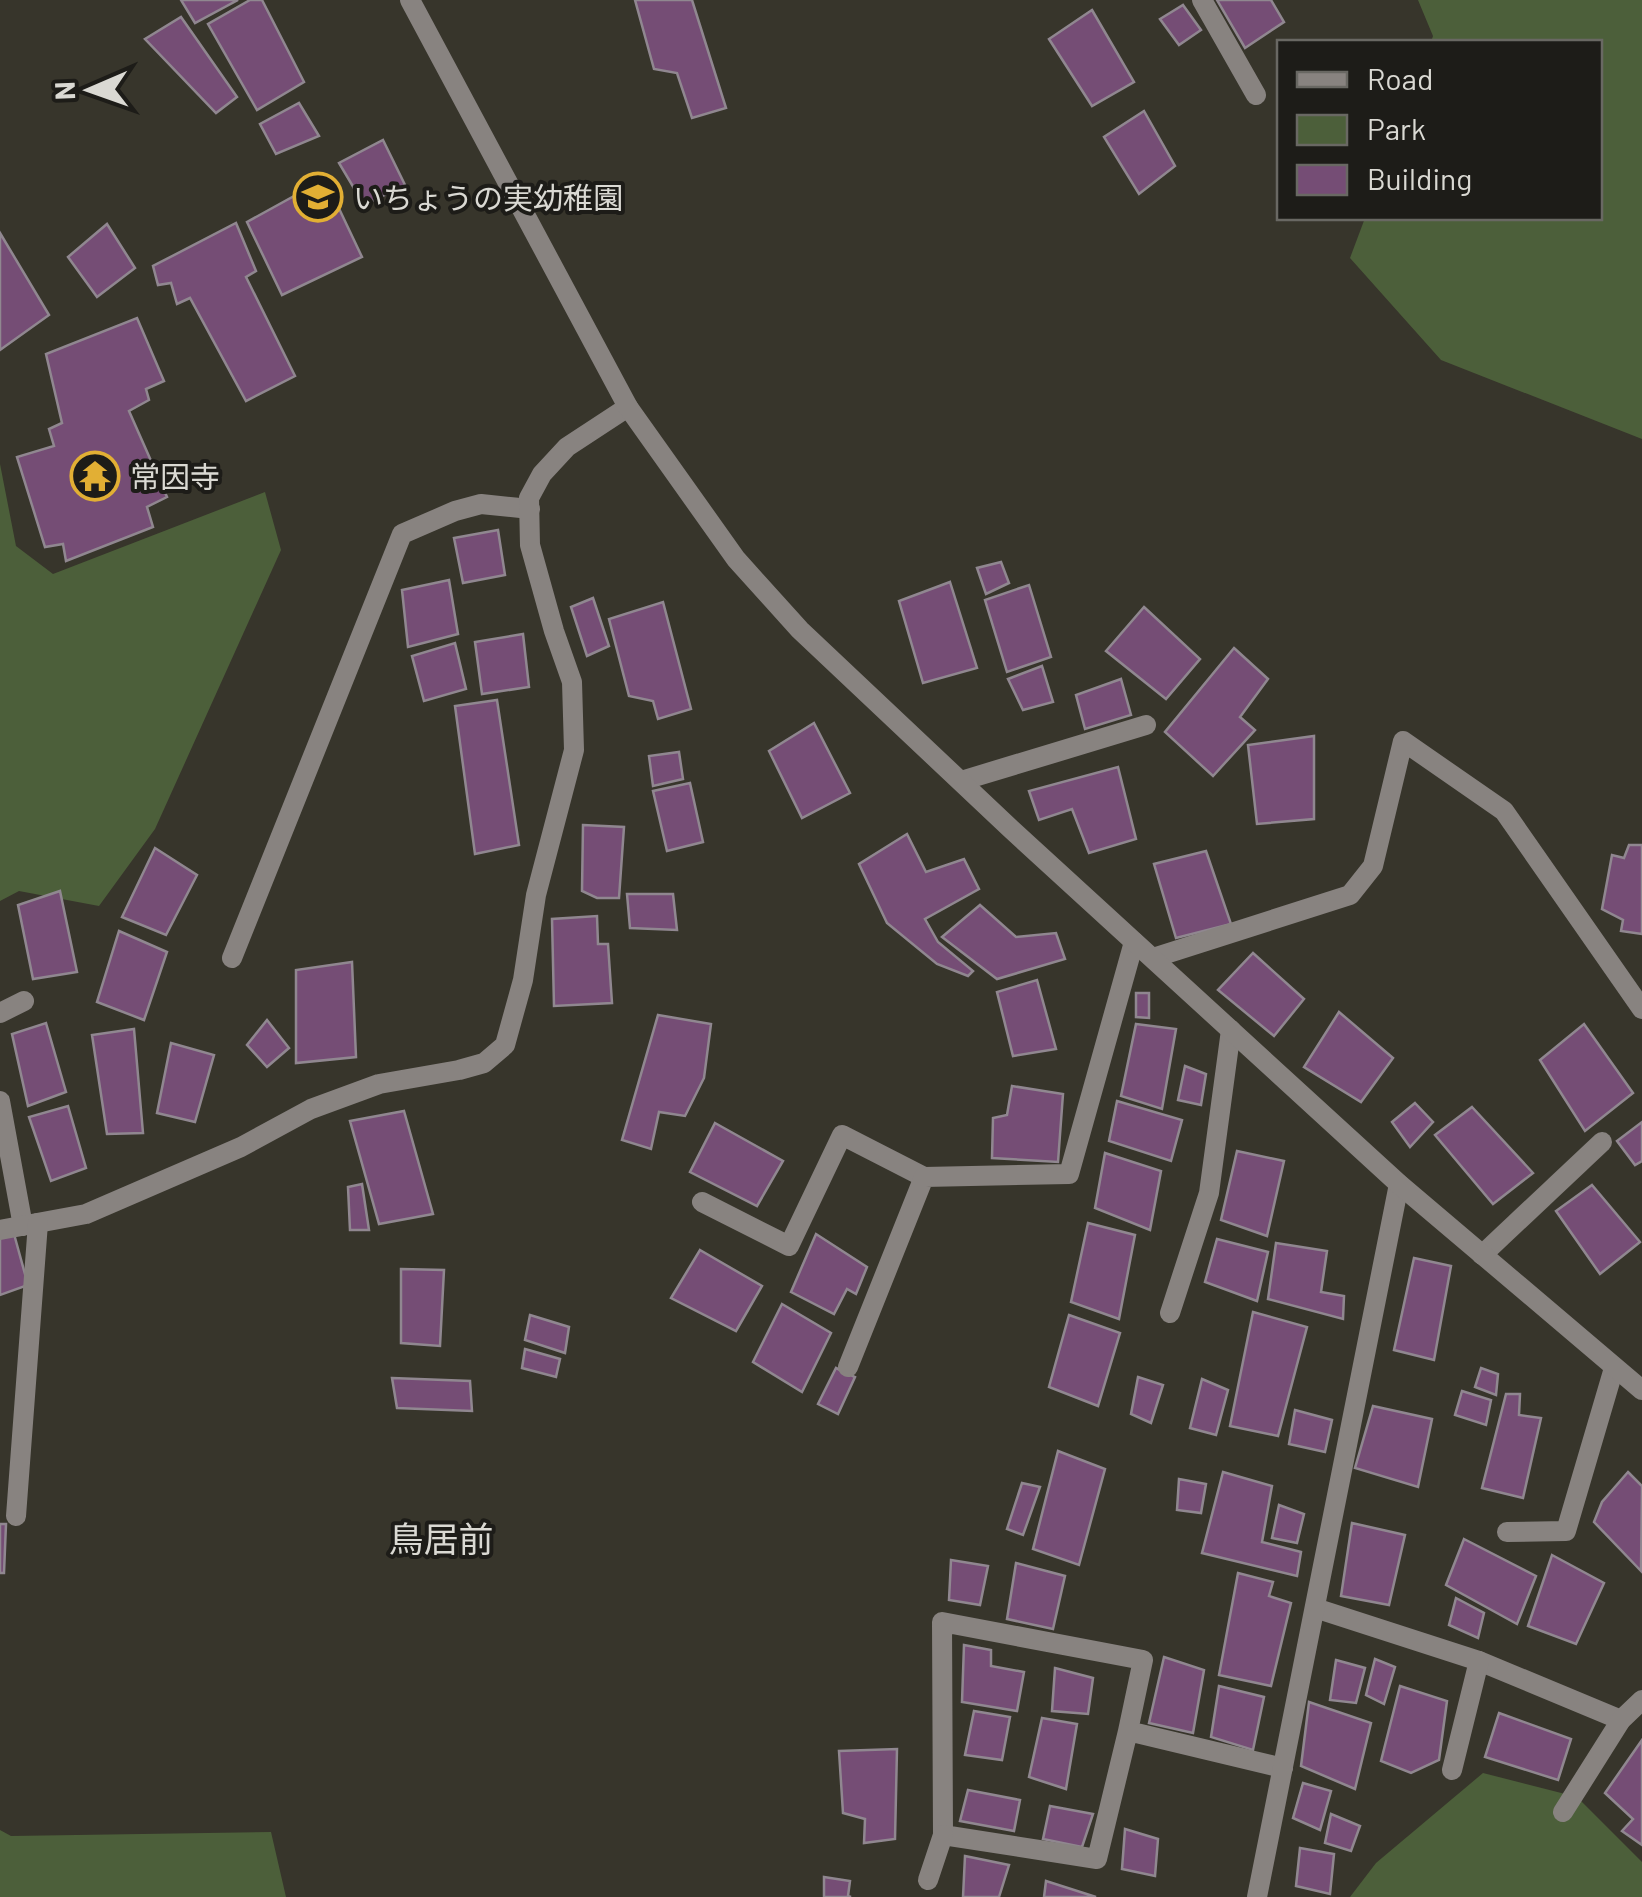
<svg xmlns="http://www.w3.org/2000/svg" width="1642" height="1897" font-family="Barlow,'Noto Sans JP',sans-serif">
  <rect width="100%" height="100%" fill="#37352b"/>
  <g fill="#4c5f3a">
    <path d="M1418,0H1642V439L1441,360L1350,258L1365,218H1600V42H1431L1433,36Z"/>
    <path d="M0,464L16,546L53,574L265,492L281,550L155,829L99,906L19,891L0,901Z"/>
    <path d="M1483,1773L1577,1797L1642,1862V1897H1350L1376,1863Z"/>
    <path d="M0,1830L11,1836L271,1832L286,1897H0Z"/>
  </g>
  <g fill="#754d75" stroke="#908790" stroke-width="2.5">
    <path d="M181,0H238L195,23Z"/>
    <path d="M250,0H262L304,82L257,110L208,24Z"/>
    <path d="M635,0H692L726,108L692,118L677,73L654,69Z"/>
    <path d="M1217,0H1271L1284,22L1245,48Z"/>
    <path d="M1183,5L1201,30L1179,45L1160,19Z"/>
    <path d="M1092,10L1134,82L1092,106L1049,39Z"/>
    <path d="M181,17L237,97L216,113L145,39Z"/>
    <path d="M299,103L319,136L276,154L260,124Z"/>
    <path d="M1144,111L1175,166L1139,194L1104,137Z"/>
    <path d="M383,140L405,185L364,205L339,163Z"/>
    <path d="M325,179L362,257L282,295L247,222Z"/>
    <path d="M236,223L256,271L246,277L295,376L246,401L190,298L177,304L171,283L158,285L153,266Z"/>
    <path d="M107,224L135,268L97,297L68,257Z"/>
    <path d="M0,233L49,315L0,350Z"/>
    <path d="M137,318L164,381L146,389L149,400L129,411L167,497L147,507L153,527L66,561L63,544L45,547L17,457L54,446L49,429L62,423L46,354Z"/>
    <path d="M498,530L505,575L463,583L454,538Z"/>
    <path d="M1001,562L1009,583L986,594L977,568Z"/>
    <path d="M449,580L458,634L408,647L402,590Z"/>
    <path d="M950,582L977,668L923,683L899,601Z"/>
    <path d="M1029,585L1051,657L1007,672L985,600Z"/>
    <path d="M593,598L609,646L587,656L571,607Z"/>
    <path d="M663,602L691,709L658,719L653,701L629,696L609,619Z"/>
    <path d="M1144,607L1200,659L1166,699L1106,651Z"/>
    <path d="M523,634L529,687L482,694L475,642Z"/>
    <path d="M455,643L466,689L424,701L412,656Z"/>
    <path d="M1234,648L1268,679L1240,717L1255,730L1213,776L1165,732Z"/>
    <path d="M1042,666L1053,702L1023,710L1008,679Z"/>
    <path d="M1121,679L1131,715L1085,729L1076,695Z"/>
    <path d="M497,700L519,845L475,854L455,706Z"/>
    <path d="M814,723L850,793L802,818L769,751Z"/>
    <path d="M1314,736V819L1257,824L1248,745Z"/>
    <path d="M679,752L683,779L653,786L649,756Z"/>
    <path d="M1118,767L1136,839L1089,853L1072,809L1039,820L1029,791Z"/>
    <path d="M690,783L703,842L667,851L653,791Z"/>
    <path d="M583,825L624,827L619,898H597L582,891Z"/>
    <path d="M907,834L926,872L964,859L979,889L925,919L938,942L973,971L968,976L937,964L887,923L859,864Z"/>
    <path d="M1629,845H1642V934L1621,931L1623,920L1602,909L1612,855L1624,858Z"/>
    <path d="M155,848L197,875L166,935L122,917Z"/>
    <path d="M1206,851L1231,924L1176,938L1154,864Z"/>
    <path d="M60,891L77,972L33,979L18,905Z"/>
    <path d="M627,894H673L677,930L630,928Z"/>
    <path d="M980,905L1016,937L1056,933L1065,959L997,979L942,937Z"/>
    <path d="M597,916L598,944H608L612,1003L554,1006L552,919Z"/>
    <path d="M119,931L167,952L144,1020L97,1002Z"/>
    <path d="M1253,953L1304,999L1274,1036L1218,990Z"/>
    <path d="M352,962L356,1057L296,1063V970Z"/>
    <path d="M1037,980L1056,1049L1013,1056L997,992Z"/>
    <path d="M1136,993H1149V1018L1136,1017Z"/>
    <path d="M1339,1012L1393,1058L1361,1102L1304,1067Z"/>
    <path d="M658,1015L711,1024L704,1078L685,1116L659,1112L651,1149L622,1140Z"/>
    <path d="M267,1020L289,1048L267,1067L247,1045Z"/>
    <path d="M46,1023L66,1092L28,1106L12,1034Z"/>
    <path d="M1136,1024L1176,1029L1162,1109L1121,1096Z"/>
    <path d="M1584,1024L1633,1093L1585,1131L1540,1060Z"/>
    <path d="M134,1029L143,1133L107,1134L92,1035Z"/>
    <path d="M171,1043L214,1055L195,1122L157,1113Z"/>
    <path d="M1185,1066L1206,1074L1201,1105L1178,1100Z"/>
    <path d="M1012,1086L1063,1094L1058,1162L992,1158L993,1118L1007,1115Z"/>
    <path d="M1117,1101L1182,1120L1171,1161L1109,1141Z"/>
    <path d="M1415,1103L1433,1122L1410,1147L1392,1122Z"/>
    <path d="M68,1106L86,1168L51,1181L29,1117Z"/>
    <path d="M1472,1107L1533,1173L1493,1204L1435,1135Z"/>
    <path d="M404,1111L433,1214L379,1224L350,1121Z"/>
    <path d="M1642,1122V1161L1635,1165L1617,1141Z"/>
    <path d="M715,1123L783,1161L757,1206L690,1172Z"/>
    <path d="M1237,1151L1284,1161L1267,1236L1221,1220Z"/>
    <path d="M1105,1153L1161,1171L1150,1230L1095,1208Z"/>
    <path d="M362,1184L369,1230H350L348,1187Z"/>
    <path d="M1592,1185L1640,1242L1600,1274L1556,1211Z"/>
    <path d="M1088,1223L1135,1235L1119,1319L1071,1302Z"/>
    <path d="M14,1234L28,1285L0,1295V1238Z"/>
    <path d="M816,1234L867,1267L856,1294L847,1289L834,1314L791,1292Z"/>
    <path d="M1217,1239L1268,1252L1257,1301L1205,1282Z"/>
    <path d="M1276,1243L1327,1251L1321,1292L1344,1296L1343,1319L1268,1299Z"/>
    <path d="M700,1250L762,1286L736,1331L671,1298Z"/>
    <path d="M1414,1258L1451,1266L1434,1360L1394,1350Z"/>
    <path d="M401,1269L444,1270L440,1346L401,1343Z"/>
    <path d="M782,1304L831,1333L802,1392L753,1362Z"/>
    <path d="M1253,1312L1307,1327L1278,1436L1230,1426Z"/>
    <path d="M530,1315L569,1327L565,1353L525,1340Z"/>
    <path d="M1069,1315L1120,1333L1098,1406L1049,1387Z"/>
    <path d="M525,1349L560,1359L556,1377L522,1368Z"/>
    <path d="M836,1368L855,1377L838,1414L818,1404Z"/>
    <path d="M1481,1368L1498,1374L1496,1395L1475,1387Z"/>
    <path d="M1138,1377L1163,1385L1151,1423L1131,1414Z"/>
    <path d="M392,1378L470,1381L472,1411L397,1408Z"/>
    <path d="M1202,1379L1228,1390L1216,1435L1190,1428Z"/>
    <path d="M1462,1391L1491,1400L1486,1425L1455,1415Z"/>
    <path d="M1506,1394H1520L1519,1415L1541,1418L1523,1498L1482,1488Z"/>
    <path d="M1373,1406L1432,1419L1418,1487L1355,1468Z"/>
    <path d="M1295,1410L1332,1420L1325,1452L1289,1444Z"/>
    <path d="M1058,1451L1105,1469L1079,1565L1033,1549Z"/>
    <path d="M1223,1472L1272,1486L1262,1542L1301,1552L1297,1576L1202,1553Z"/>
    <path d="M1628,1472L1642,1486L1641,1571L1594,1522L1602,1502Z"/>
    <path d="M1179,1479L1206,1484L1201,1513L1177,1510Z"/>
    <path d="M1022,1483L1040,1487L1023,1535L1007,1529Z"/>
    <path d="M1279,1505L1304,1514L1297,1543L1272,1538Z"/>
    <path d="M1352,1523L1405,1535L1389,1605L1341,1596Z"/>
    <path d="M0,1524H6L4,1573H0Z"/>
    <path d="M1464,1539L1536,1576L1517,1624L1446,1585Z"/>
    <path d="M1552,1555L1604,1583L1576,1644L1528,1626Z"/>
    <path d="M951,1560L988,1566L980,1605L949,1600Z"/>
    <path d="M1016,1563L1065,1576L1053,1629L1007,1619Z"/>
    <path d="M1238,1573L1273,1582L1269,1596L1291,1603L1271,1686L1219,1675Z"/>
    <path d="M1456,1598L1484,1613L1478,1638L1449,1625Z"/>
    <path d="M964,1645L991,1650V1666L1024,1672L1017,1711L962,1702Z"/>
    <path d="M1164,1657L1204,1670L1193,1733L1149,1723Z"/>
    <path d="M1375,1659L1395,1667L1384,1704L1366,1695Z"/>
    <path d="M1336,1660L1365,1668L1356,1703L1330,1700Z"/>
    <path d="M1055,1668L1093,1678L1088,1714L1052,1711Z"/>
    <path d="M1219,1686L1264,1697L1253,1750L1211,1737Z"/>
    <path d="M1400,1686L1447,1701L1439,1760L1411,1773L1381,1761Z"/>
    <path d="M1309,1702L1371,1723L1355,1789L1301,1766Z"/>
    <path d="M974,1711L1010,1717L1002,1760L965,1755Z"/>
    <path d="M1499,1713L1571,1739L1558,1780L1485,1757Z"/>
    <path d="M1042,1718L1077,1724L1066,1789L1029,1777Z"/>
    <path d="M1642,1740V1845L1622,1831L1633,1819L1605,1793Z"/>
    <path d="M897,1749L895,1839L864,1843L865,1819L843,1813L839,1751Z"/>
    <path d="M1303,1783L1331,1791L1320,1830L1293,1818Z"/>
    <path d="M968,1790L1020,1800L1014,1831L960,1821Z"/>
    <path d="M1050,1806L1093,1814L1082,1847L1043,1839Z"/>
    <path d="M1331,1814L1360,1826L1351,1851L1325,1843Z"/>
    <path d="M1125,1829L1158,1839L1155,1876L1122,1869Z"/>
    <path d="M1300,1848L1334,1854L1330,1894L1296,1886Z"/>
    <path d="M965,1856L1009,1865L999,1897H963Z"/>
    <path d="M824,1877L850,1881L848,1896L851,1897H824Z"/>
    <path d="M1046,1881L1096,1897H1044Z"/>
  </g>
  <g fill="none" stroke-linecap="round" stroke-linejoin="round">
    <g stroke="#888380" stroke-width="20">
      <path d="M1202,0L1256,95"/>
      <path d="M961,781L1146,725"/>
      <path d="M232,958L402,534L455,511L481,504L530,509"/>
      <path d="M1153,958L1350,895L1373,866L1403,741L1504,811L1642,1009"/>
      <path d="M0,1013L24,1001"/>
      <path d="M0,1101L23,1226"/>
      <path d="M702,1202L789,1246L842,1135L924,1177"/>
      <path d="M0,1230L86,1214L241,1147L311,1109L379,1084L459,1070L484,1063L505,1045L523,980L536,895L574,750L572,682L554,631L530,545L529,498L542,474L567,447L628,407"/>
      <path d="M1482,1255L1602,1142"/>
      <path d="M1170,1313L1209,1193L1231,1030"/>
      <path d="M848,1367L924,1177L1069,1174L1134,942"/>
      <path d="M16,1516L38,1223"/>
      <path d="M1507,1532L1566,1531L1614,1368"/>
      <path d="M1315,1608L1479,1661L1621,1720"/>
      <path d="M1128,1731L1097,1859L943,1835L942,1622L1143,1660L1128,1731L1283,1768"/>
      <path d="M1452,1770L1479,1661"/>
      <path d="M1563,1812L1621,1720L1642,1700"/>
      <path d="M928,1880L943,1835"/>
      <path d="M1257,1897L1399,1184"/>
    </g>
    <path stroke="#888380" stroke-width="20" d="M410,0L628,407L736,559L800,630L1011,829L1399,1184L1642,1390"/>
  </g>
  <defs>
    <g id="school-ring" transform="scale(2.5)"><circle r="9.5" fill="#1d1c18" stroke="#e2af34" stroke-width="1.5"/><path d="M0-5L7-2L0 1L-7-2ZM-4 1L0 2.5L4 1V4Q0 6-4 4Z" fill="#e2af34"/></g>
    <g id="temple-ring" transform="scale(2.5)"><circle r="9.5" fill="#1d1c18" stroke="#e2af34" stroke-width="1.5"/><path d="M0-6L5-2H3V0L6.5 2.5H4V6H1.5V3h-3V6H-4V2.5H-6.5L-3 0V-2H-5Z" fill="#e2af34"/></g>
  </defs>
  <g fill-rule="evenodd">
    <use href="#school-ring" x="318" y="197"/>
    <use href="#temple-ring" x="95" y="476"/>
  </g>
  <g text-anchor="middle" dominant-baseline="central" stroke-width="8" stroke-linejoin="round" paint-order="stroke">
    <g font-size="30" fill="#dad9d3" stroke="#1d1c18" text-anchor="start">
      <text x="353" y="197">いちょうの実幼稚園</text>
      <text x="130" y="476">常因寺</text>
    </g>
    <g font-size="35" fill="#dad9d3" stroke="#1d1c18">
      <text x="441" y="1538">鳥居前</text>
    </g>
  </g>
  <rect x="1277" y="40" width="325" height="180" fill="#1d1c18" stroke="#696863" stroke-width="2.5"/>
  <rect x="1297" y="72" width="50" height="15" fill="#888380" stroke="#696863" stroke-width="2.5"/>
  <text x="1367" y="90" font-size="30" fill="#dad9d3">Road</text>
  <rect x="1297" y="115" width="50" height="30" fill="#4c5f3a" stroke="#696863" stroke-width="2.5"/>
  <text x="1367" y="140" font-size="30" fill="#dad9d3">Park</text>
  <rect x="1297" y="165" width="50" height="30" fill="#754d75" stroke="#696863" stroke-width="2.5"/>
  <text x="1367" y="190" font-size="30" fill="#dad9d3">Building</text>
  <g transform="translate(90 90) rotate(268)" stroke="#1d1c18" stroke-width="8" paint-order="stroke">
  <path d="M0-8L18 38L0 25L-18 38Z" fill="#dad9d3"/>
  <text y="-15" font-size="28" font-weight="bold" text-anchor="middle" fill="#dad9d3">N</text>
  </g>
</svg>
